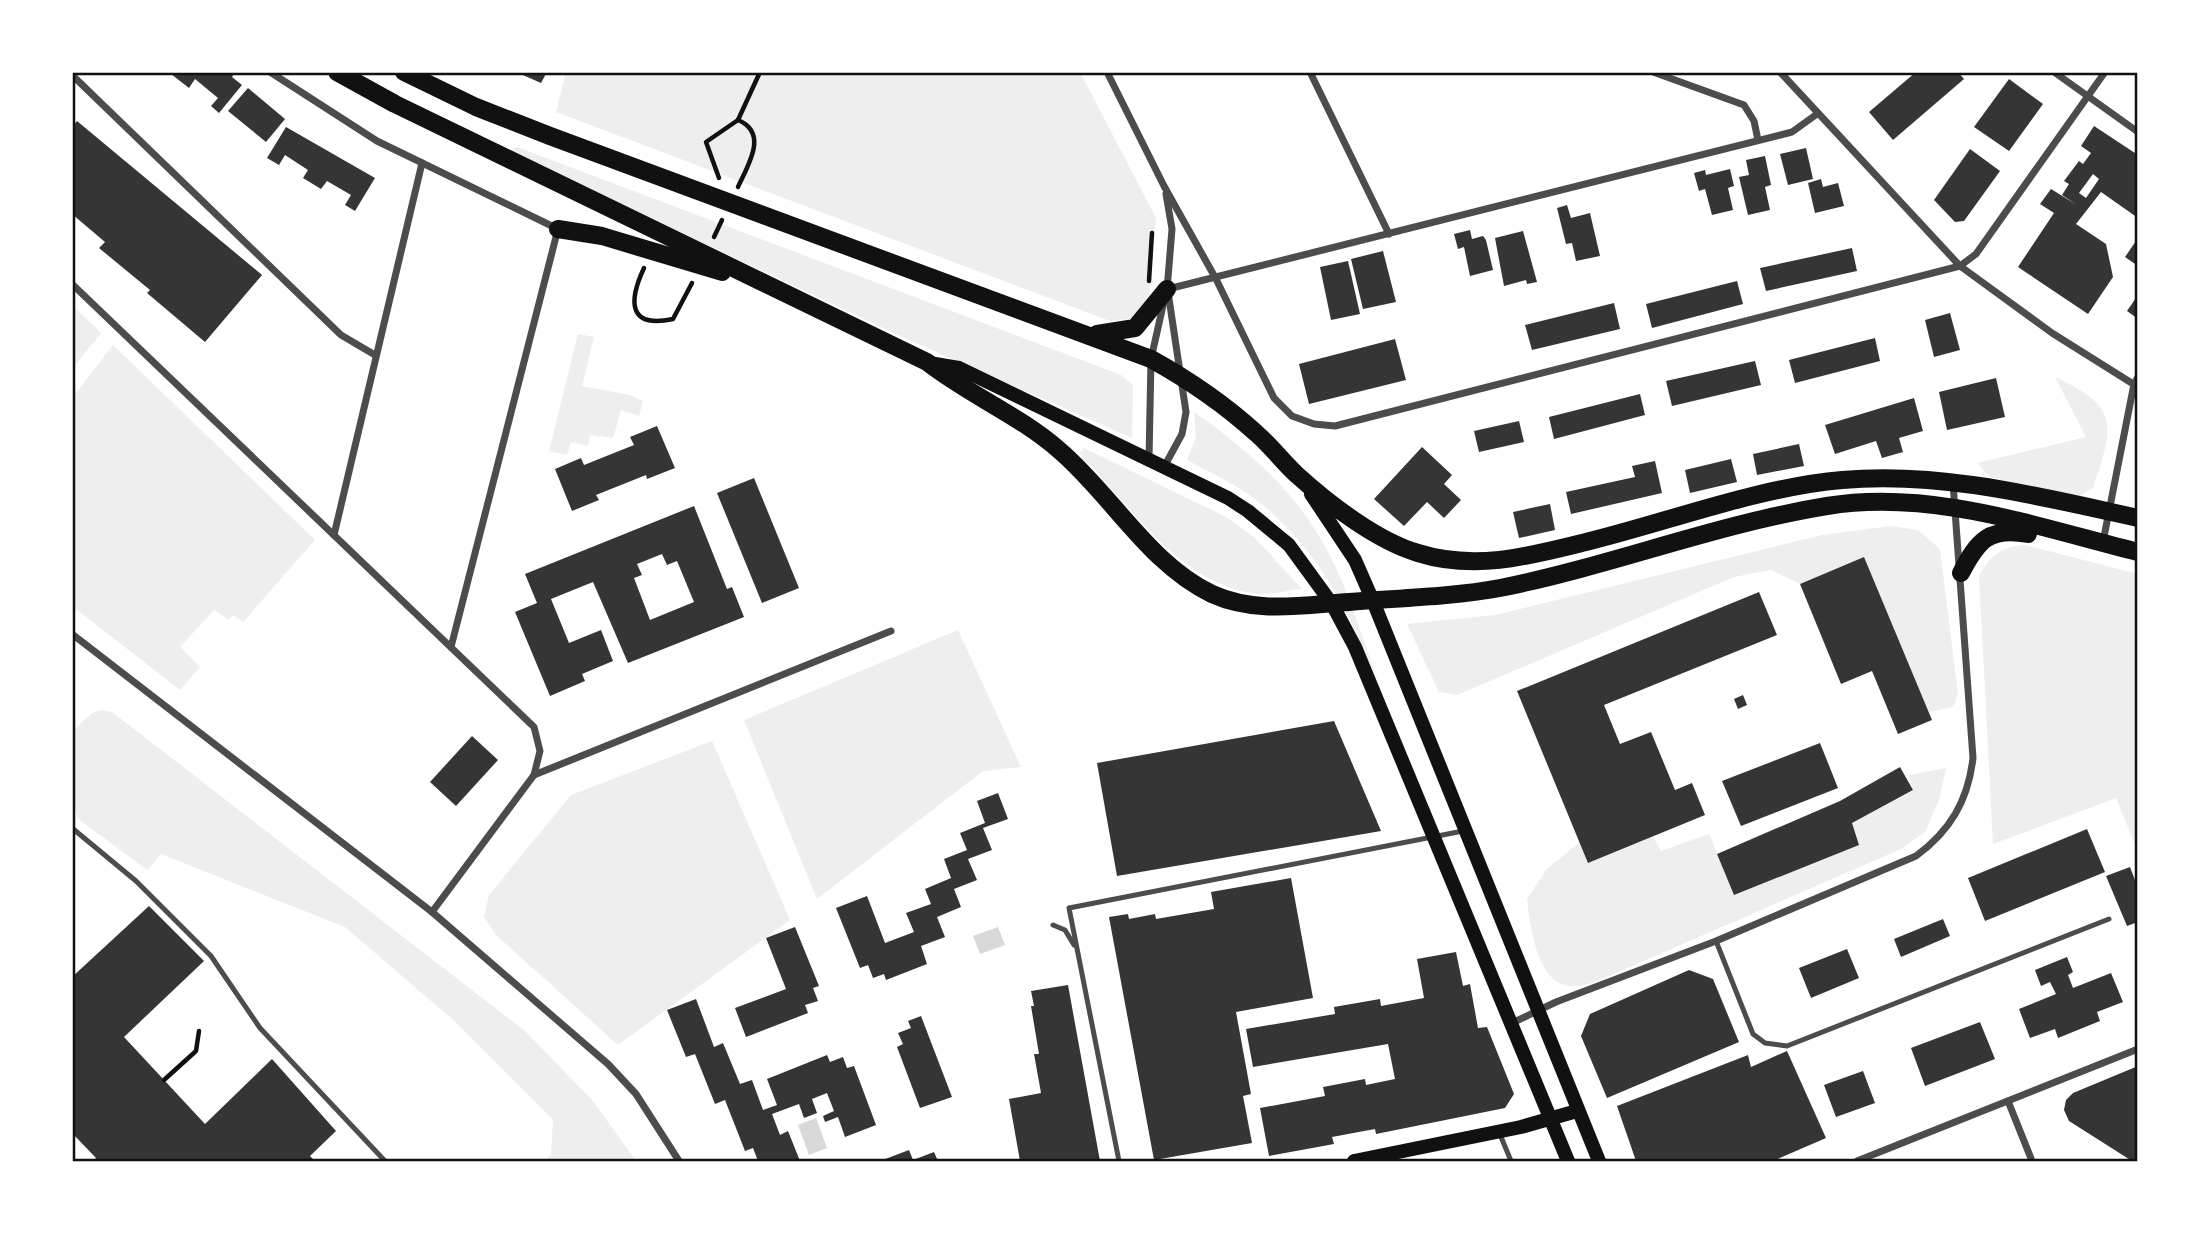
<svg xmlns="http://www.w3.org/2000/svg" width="2210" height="1233" font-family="'Alegreya Sans',sans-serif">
  <rect width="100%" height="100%" fill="#fff"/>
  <g fill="#eee">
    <path d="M566,72H1080L1156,218L1149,300L1136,318L1110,321L556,112Z"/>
    <path d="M517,147L1121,375L1133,385L1132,438L900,336L509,151Z"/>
    <path d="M72,305L101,333L72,369Z"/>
    <path d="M578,334L594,337L582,386L630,395L643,401L639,416L621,410L613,438L590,435L588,446L571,442L567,455L549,451Z"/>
    <path d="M113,345L315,540L243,622L233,615L229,620L214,610L180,647L200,667L180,690L72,606V398Z"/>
    <path d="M2055,377C2120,407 2114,425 2093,488L2078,497L1990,477L1977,463L2086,437Z"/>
    <path d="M1194,412C1246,448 1297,493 1327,550C1349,591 1362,637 1378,681C1347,609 1314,540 1248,494C1229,481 1207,471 1187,460L1196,437Z"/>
    <path d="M1084,448L1226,517L1254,537L1302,589C1288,590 1272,595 1258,594C1180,586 1130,505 1079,453Z"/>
    <path d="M1892,526L1918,530L1940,549L1958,694L1953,707L1929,712L1864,558L1800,584L1771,570L1734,577L1457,695L1439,692L1407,624L1495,615L1822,535Z"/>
    <path d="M2025,545L2138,574V852L2116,798L1993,844L1979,576C1991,555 2000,547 2025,545Z"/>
    <path d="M958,630L1021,767L983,771L817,899L744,720Z"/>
    <path d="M101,710L112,712L525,1031L593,1101L636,1161H544L551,1155L553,1120L452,1019L345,927L161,854L147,870L77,818L72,785V732L92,713Z"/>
    <path d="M712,741L790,920L618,1045L496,935L484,917L489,895L571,795Z"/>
    <path d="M1946,768L1939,800L1925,832L1901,849L1593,983C1586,984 1578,987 1571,986C1537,985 1530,925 1527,899L1547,869L1580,842L1589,863L1653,837L1661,851L1709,834L1734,895L1859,845L1852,823L1913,791L1909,775Z"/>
  </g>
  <g fill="#d9d9d9">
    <path d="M998,927L1005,945L980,954L973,936Z"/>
    <path d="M816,1118L827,1148L809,1155L798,1125Z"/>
  </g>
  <g fill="#353535" fill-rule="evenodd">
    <path d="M173,72H235L232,77L242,85L219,113L211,106L218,98L195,79L189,88L171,74Z"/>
    <path d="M516,72H547L541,83Z"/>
    <path d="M1916,72H1958L1964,79L1893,140L1869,112Z"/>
    <path d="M2009,79L2043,104L2009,151L1974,127Z"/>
    <path d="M248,88L285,119L266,142L228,111Z"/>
    <path d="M77,121L262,275L205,342L147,293L150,290L99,248L105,242L72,214V127Z"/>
    <path d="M2094,126L2138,155V218L2101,192L2076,224L2106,244L2113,277L2088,314L2018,267L2054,213L2040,204L2051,189L2077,205L2062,195L2069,184L2064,181L2079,161L2083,164L2091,153L2081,146ZM2093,174L2099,179L2086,198L2079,193Z"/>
    <path d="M286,127L375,178L355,211L345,205L351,195L327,181L321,189L303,178L308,170L285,155L279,165L267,158Z"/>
    <path d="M1806,148L1813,179L1788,185L1780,154Z"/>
    <path d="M1970,149L2000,171L1964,221L1955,222L1934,200Z"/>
    <path d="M1765,156L1771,185L1765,187L1770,210L1748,215L1739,177L1749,175L1746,160Z"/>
    <path d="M1730,169L1734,186L1728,188L1733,210L1712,215L1705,189L1699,191L1694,173L1705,170L1706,175Z"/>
    <path d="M1821,179L1823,187L1838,183L1844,206L1815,213L1808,183Z"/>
    <path d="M1567,205L1571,218L1590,213L1600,256L1576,261L1572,243L1566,244L1557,208Z"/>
    <path d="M1470,230L1472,239L1483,236L1486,240L1493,270L1470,276L1464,247L1458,249L1454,234Z"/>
    <path d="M1523,231L1537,282L1527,284L1526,280L1504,286L1495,238Z"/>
    <path d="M2138,238V266L2125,257Z"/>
    <path d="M1852,248L1857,271L1766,291L1760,268Z"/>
    <path d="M1383,251L1396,302L1363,309L1351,259Z"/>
    <path d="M1348,261L1360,314L1331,320L1320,267Z"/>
    <path d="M1737,281L1743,304L1652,328L1646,304Z"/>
    <path d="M2138,295V319L2127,311Z"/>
    <path d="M1614,303L1620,329L1532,350L1525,325Z"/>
    <path d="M1950,313L1960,350L1934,357L1925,320Z"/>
    <path d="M1875,338L1880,361L1795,383L1789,360Z"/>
    <path d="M1395,339L1406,380L1309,404L1299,364Z"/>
    <path d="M1755,361L1761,385L1672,406L1666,381Z"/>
    <path d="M1996,378L2005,417L1947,430L1939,392Z"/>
    <path d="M1640,394L1645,415L1554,439L1549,417Z"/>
    <path d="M1914,398L1923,431L1899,438L1903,452L1882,458L1876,441L1835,454L1825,425Z"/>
    <path d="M1519,421L1524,442L1479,452L1474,431Z"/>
    <path d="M657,426L675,468L647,479L646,475L596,495L599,500L572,511L555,469L581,458L584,465L634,445L630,437Z"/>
    <path d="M1799,444L1804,466L1757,475L1753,454Z"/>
    <path d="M1422,447L1452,475L1444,484L1461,500L1444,518L1427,502L1404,526L1374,499Z"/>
    <path d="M1731,459L1737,482L1690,493L1685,470Z"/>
    <path d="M1655,461L1662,493L1571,514L1566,492L1635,477L1632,466Z"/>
    <path d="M754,478L799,588L762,603L717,493Z"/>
    <path d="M1550,504L1555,530L1519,538L1513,512Z"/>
    <path d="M694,506L727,589L732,587L744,617L628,663L593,582L551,599L569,643L601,630L613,661L582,674L585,681L550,696L515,612L537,603L525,574ZM662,554L667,565L677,561L694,602L650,620L634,578L642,575L637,564Z"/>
    <path d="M1864,557L1932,720L1898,734L1872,671L1841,684L1800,584Z"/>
    <path d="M1759,592L1777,635L1604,705L1620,744L1651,732L1675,790L1692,783L1705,815L1588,863L1517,691Z"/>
    <path d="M1743,695L1747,705L1738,709L1734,699Z"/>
    <path d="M1334,721L1381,831L1117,876L1097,763Z"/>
    <path d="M472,736L498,760L456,806L430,782Z"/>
    <path d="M1820,743L1838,788L1741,826L1722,781Z"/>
    <path d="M1900,767L1913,790L1852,823L1859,845L1734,895L1717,854L1840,801Z"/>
    <path d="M998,793L1008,819L983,828L992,850L968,859L977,880L954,889L961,907L937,917L945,937L921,946L927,964L886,980L884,974L873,978L868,965L860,968L836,908L867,896L885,943L914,932L906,913L931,904L925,889L951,878L944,859L967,850L960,833L985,823L977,801Z"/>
    <path d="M2087,829L2105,872L1985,921L1968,878Z"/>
    <path d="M2130,867L2138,888V922L2127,926L2106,876Z"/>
    <path d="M1291,878L1313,998L1236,1012L1251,1094L1243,1096L1252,1143L1154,1160L1109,917L1128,914L1129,919L1155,914L1156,919L1214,909L1211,892Z"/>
    <path d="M149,906L204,961L124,1037L205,1124L272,1059L336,1131L310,1156L315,1161H93L96,1158L72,1133V977Z"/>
    <path d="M1943,919L1950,936L1901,957L1894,939Z"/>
    <path d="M795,927L819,986L813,988L818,1001L805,1005L808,1013L746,1037L735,1008L786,989L766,938Z"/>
    <path d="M1847,949L1859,978L1811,998L1799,968Z"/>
    <path d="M1456,952L1463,986L1470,984L1478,1028L1487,1027L1514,1094L1505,1108L1376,1134L1375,1129L1332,1137L1334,1144L1269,1156L1260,1108L1325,1096L1323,1087L1365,1079L1366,1085L1395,1079L1388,1044L1253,1067L1246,1029L1335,1014L1334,1007L1380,999L1381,1006L1424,998L1417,959Z"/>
    <path d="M2067,957L2073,972L2068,975L2073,988L2111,973L2123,1002L2097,1012L2100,1021L2058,1038L2055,1029L2030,1038L2019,1009L2056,994L2050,982L2041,986L2035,970Z"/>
    <path d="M1689,970L1713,979L1739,1042L1607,1098L1581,1036L1590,1014Z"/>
    <path d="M1068,985L1100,1161H1020L1009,1099L1041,1093L1034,1054H1039L1031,1006H1034L1031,991Z"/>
    <path d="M696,999L714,1047L723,1043L740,1084L752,1080L763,1110L777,1105L767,1079L827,1055L830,1062L843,1057L847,1068L854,1066L876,1125L845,1137L838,1117L825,1122L823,1116L834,1111L827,1093L812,1099L817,1113L804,1118L799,1104L772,1114L780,1135L788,1131L800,1161H758L753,1148L745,1151L725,1100L715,1104L695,1054L686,1057L667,1010Z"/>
    <path d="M921,1016L952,1097L920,1108L897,1047L903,1044L898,1033L911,1028L908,1021Z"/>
    <path d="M1980,1022L1995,1059L1925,1086L1911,1048Z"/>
    <path d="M1787,1051L1826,1138L1773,1161H1636L1617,1106L1748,1055L1751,1067Z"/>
    <path d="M2138,1066V1161H2132L2069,1121L2064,1110L2066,1100L2073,1093Z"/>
    <path d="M1863,1071L1875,1103L1836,1117L1824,1085Z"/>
    <path d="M909,1150L913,1160L934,1152L938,1161H880Z"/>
  </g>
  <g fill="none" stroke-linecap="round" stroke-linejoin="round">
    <g stroke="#111" stroke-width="4.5">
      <path d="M719,178L706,142L738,120"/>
      <path d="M738,187C748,165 769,133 738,120L760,72"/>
      <path d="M714,237L722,220"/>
      <path d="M644,268C629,300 627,329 673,319L692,283"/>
      <path d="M1149,281L1152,233"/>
      <path d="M164,1080L196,1051L199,1031"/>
    </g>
    <g stroke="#4c4c4c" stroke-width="5">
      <path d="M72,828L136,881L211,956L260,1028L385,1161"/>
      <path d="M1053,925L1065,930L1074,945"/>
      <path d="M1716,941L1753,1034L1765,1043L1787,1046L2109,919"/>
      <path d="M1499,1132L1511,1161"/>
      <path d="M1119,1161L1069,908L1463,831"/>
    </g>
    <g stroke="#4c4c4c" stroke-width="7">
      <path d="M270,72L377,141L558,229L451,647"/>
      <path d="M1107,72L1164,186L1216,279L1274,398L1292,416L1314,424L1335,426L1960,266L1976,254L2105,72"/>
      <path d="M1310,72L1389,234"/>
      <path d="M1653,72L1744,105L1754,121L1758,140"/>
      <path d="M1780,72L1960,266L2052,333L2138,387"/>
      <path d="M2054,72L2138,132"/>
      <path d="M72,75L341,335L375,355"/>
      <path d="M1166,194L1172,229L1167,290"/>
      <path d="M72,284L534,727L540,751L534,775L432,912"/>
      <path d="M1168,289L1792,132L1817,114"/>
      <path d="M1149,459L1151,359L1164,301"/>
      <path d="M1164,467L1182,434L1186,412L1168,292"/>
      <path d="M334,535L422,163"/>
      <path d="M2103,542L2134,384L2138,377"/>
      <path d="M72,634L432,912L608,1064L636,1094L679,1161"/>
      <path d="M534,775L891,631"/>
      <path d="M1512,1023L1556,1002L1716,941L1916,856C1950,831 1968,801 1973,758L1953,483"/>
      <path d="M2008,1101L2032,1161"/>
      <path d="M1857,1161L2138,1049"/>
    </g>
    <g stroke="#111" stroke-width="14">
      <path d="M929,363L959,368L1228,498L1248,511L1289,545L1332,604L1355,647L1568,1161"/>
      <path d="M1311,494L1355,560L1373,601L1599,1161"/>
      <path d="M1354,1161L1521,1127L1577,1111"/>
    </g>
    <g stroke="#111" stroke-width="18">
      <path d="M337,72L395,104L927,362C969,395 1019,415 1059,450C1111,494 1149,564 1212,594C1256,614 1303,605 1349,602C1399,598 1451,597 1500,588C1610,566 1716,524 1827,506C1932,489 2037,527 2138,552"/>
      <path d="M404,72L476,107L550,136L1151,359C1189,380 1224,404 1256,433C1271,446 1283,462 1297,475C1329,504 1377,541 1418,553C1475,571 1530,556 1586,542C1668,522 1759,487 1842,480C1941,471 2042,497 2138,518"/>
      <path d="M558,229L602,236L722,272"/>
      <path d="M1097,334L1135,328L1167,289"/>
      <path d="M1961,573C1978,540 1989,527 2028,534"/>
    </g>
  </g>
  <rect width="2210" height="1233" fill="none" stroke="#ffffff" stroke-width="147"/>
  <rect x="74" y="74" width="2062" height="1086" fill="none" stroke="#111" stroke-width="2.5"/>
</svg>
